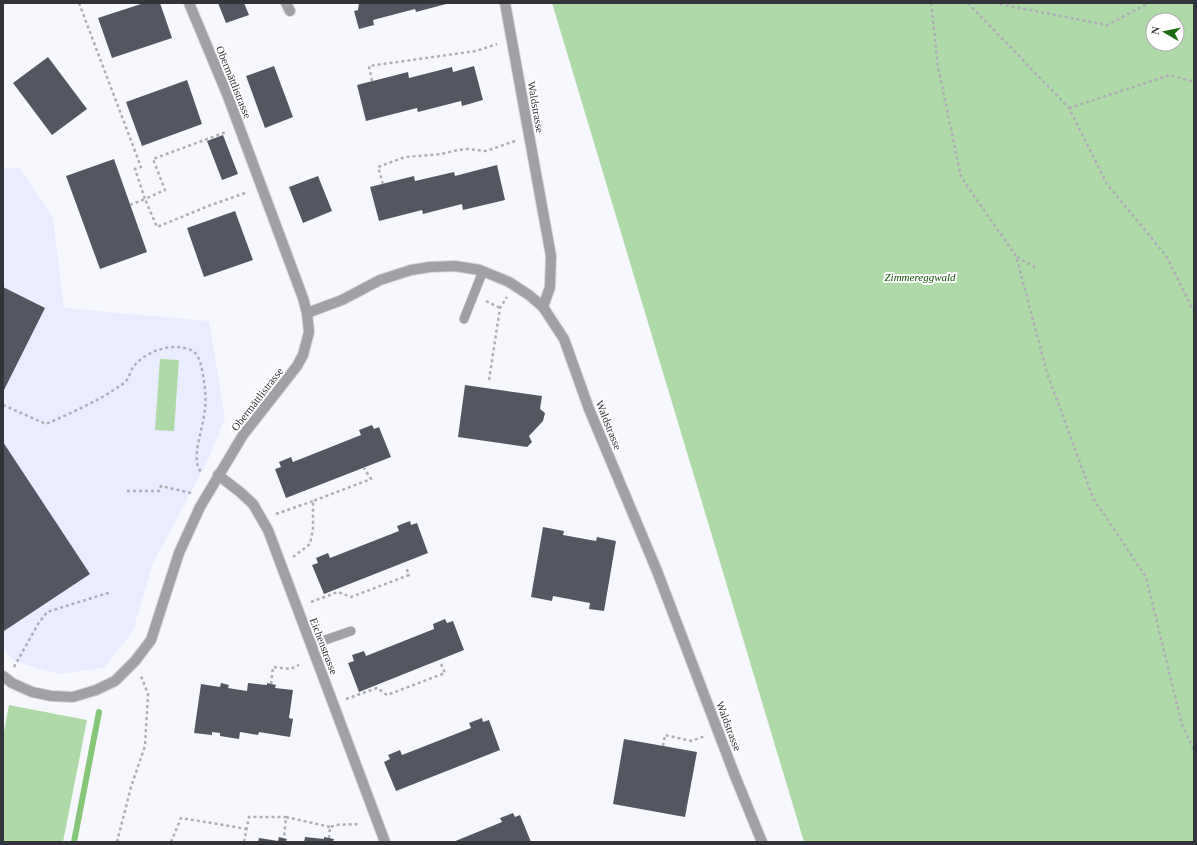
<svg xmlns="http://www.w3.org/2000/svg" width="1197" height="845" font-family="'Times New Roman',serif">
  <rect width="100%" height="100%" fill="#f7f8fe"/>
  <path fill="#eaedff" d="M3,168H20L53,218L64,308L209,321L225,418L208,460L152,565L133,631L104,668L59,674L16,662L3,649Z"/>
  <g fill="#aedaa7" fill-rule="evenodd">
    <path d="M552,3H1194V842H804ZM1153,20H1177V44H1153Z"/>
    <path d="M160,359L179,360L174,431L155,430Z"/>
    <path d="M9,705L87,720L63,842H3V736Z"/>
  </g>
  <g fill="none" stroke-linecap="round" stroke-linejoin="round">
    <path stroke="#85c67b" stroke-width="6" d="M74,842L99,712"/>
  </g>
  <g fill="#545762">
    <path d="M144,3H160L172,38L112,58L98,18Z"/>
    <path d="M218,3H244L249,15L226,23Z"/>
    <path d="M359,3H450L416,12L415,9L373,20L374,25L359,29L354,11L358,10Z"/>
    <path d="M48,57L87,109L52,135L13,83Z"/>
    <path d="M274,66L293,117L265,128L246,76Z"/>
    <path d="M474,66L483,100L462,106L461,101L418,112L417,108L366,121L357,85L408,72L409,78L452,67L453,72Z"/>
    <path d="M187,80L202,124L142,146L126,102Z"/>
    <path d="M223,135L238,174L222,180L207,141Z"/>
    <path d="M114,159L147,252L100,269L66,176Z"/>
    <path d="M497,165L505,200L463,210L462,204L423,214L422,210L379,221L370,187L414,176L415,181L454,172L455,176Z"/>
    <path d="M318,176L332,211L303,223L289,187Z"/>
    <path d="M235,211L253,260L204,277L187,228Z"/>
    <path d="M3,287L45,308L3,392Z"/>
    <path d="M465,385L542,396L540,409L545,413L543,421L529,436L532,442L527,447L458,437Z"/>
    <path d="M372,425L374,429L379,427L391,457L286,498L275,469L281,467L279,462L291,457L293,462L361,435L359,430Z"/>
    <path d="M3,442L90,574L4,631L3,629Z"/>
    <path d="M410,521L411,525L417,523L428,553L324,594L312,565L318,563L316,558L328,553L330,558L399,531L397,526Z"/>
    <path d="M543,527L564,531L563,535L596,541L597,537L616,541L604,611L589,609L590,603L553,596L552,601L531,597Z"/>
    <path d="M445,619L447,623L453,621L464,650L359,692L348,663L354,661L352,655L364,651L366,656L434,629L433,624Z"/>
    <path d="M221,683L229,685L228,688L247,691L248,683L267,685V683L276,685L275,688L293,690L289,718L293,719L290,737L259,732L258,735L240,732L239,739L220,736V733L212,732V735L194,733L201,684L220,687Z"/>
    <path d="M482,718L483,722L489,720L500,750L396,791L384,762L390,759L388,755L400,750L402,755L471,728L469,723Z"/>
    <path d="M624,739L697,752L685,817L613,804Z"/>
    <path d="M513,813L515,817L520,815L531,842H453L502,822L500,818Z"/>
    <path d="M279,837L287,839L286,842H258L259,838L278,841Z"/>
    <path d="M305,837L324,839V837L334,839L333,842H304Z"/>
  </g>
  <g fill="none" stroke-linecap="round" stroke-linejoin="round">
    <g stroke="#d4d5db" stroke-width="10">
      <g id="lane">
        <path d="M464,319L483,271"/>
        <path d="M311,645L351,631"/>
      </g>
    </g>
    <g stroke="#d4d5db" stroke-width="12">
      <g id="street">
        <path d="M286,3L290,11"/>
        <path d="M505,3L551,256L550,287L543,307"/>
        <path d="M307,313L342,300L380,280L411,270L430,267L455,266L480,270L509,282L529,295L543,307L564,339L589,409L657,571L735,776L762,842"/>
        <path d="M218,475L240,492L253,504L268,530L385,842"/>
        <path d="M3,676L12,683L32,692L51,696L73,697L96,690L115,681L135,661L151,640L179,553L200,507L243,435L297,366L303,355L309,332L307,313L303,298L227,94L189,3"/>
      </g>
    </g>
    <g stroke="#aeafb5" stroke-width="2.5" stroke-dasharray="3 3" stroke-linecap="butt">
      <path d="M79,3L141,167L135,169L145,199L165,190L153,159L226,132"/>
      <path d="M931,3L938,67L961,177L1016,256L1047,373L1093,498L1146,577L1182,725L1194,750"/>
      <path d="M968,3L1069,108L1107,184L1167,257L1194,312"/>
      <path d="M994,3L1107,25L1149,3"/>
      <path d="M372,81L369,66L476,51L497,44"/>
      <path d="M1069,108L1170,75L1194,82"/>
      <path d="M383,184L378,167L405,157L441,154L458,150L468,149L486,151L515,141"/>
      <path d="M130,205L145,199L157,227L211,205L248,192"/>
      <path d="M1017,257L1038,269"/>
      <path d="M486,301L500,308"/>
      <path d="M489,380L500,308L507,297"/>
      <path d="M3,405L46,424C73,412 101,400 124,383C129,379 130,372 133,367C145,352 167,344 185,348C197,350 200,359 202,370C205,385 207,400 204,415C202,431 195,448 197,463C198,467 200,471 202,474"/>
      <path d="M127,491H160L161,486L191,493"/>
      <path d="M276,514L313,501"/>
      <path d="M293,557L310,544L313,529V501L371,479L364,468"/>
      <path d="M311,602L338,592L351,597L409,575L406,567"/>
      <path d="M14,667L38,624L47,612L111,592"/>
      <path d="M271,684L273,667L290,669L299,665"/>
      <path d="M346,699L377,688L387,695L445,673L441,664"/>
      <path d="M663,746L665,735L691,741L705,736"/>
      <path d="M286,817L330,827"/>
      <path d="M329,838L330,827L337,825L358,824"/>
      <path d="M117,842L131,787L145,746L148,694L141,676"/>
      <path d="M171,842L181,818L247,829"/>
      <path d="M244,842L249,817H286L284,838"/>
    </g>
    <use href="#lane" stroke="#a0a1a7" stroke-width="9"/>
    <use href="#street" stroke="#a0a1a7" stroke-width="10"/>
  </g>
  <g text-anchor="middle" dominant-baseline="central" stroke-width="4" stroke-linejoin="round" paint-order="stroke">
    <g font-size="11" fill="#33343a" stroke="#fff">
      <text transform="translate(234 82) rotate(68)">Obermättlistrasse</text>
      <text transform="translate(536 107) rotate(80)">Waldstrasse</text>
      <text transform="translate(257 399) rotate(-52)">Obermättlistrasse</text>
      <text transform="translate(609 425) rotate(68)">Waldstrasse</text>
      <text transform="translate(324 646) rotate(69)">Eichenstrasse</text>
      <text transform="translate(729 726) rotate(69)">Waldstrasse</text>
    </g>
    <g font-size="11" font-style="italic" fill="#0f5103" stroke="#fff">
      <text x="920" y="277">Zimmereggwald</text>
    </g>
  </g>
  <rect width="1197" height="845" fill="none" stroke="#33343a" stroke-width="8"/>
  <g transform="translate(1165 32) rotate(279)"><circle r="19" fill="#ffffff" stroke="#adaeb0"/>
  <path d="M0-3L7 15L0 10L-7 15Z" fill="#1b6a0d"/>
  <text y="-6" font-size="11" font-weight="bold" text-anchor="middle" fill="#33343a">N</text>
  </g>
</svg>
